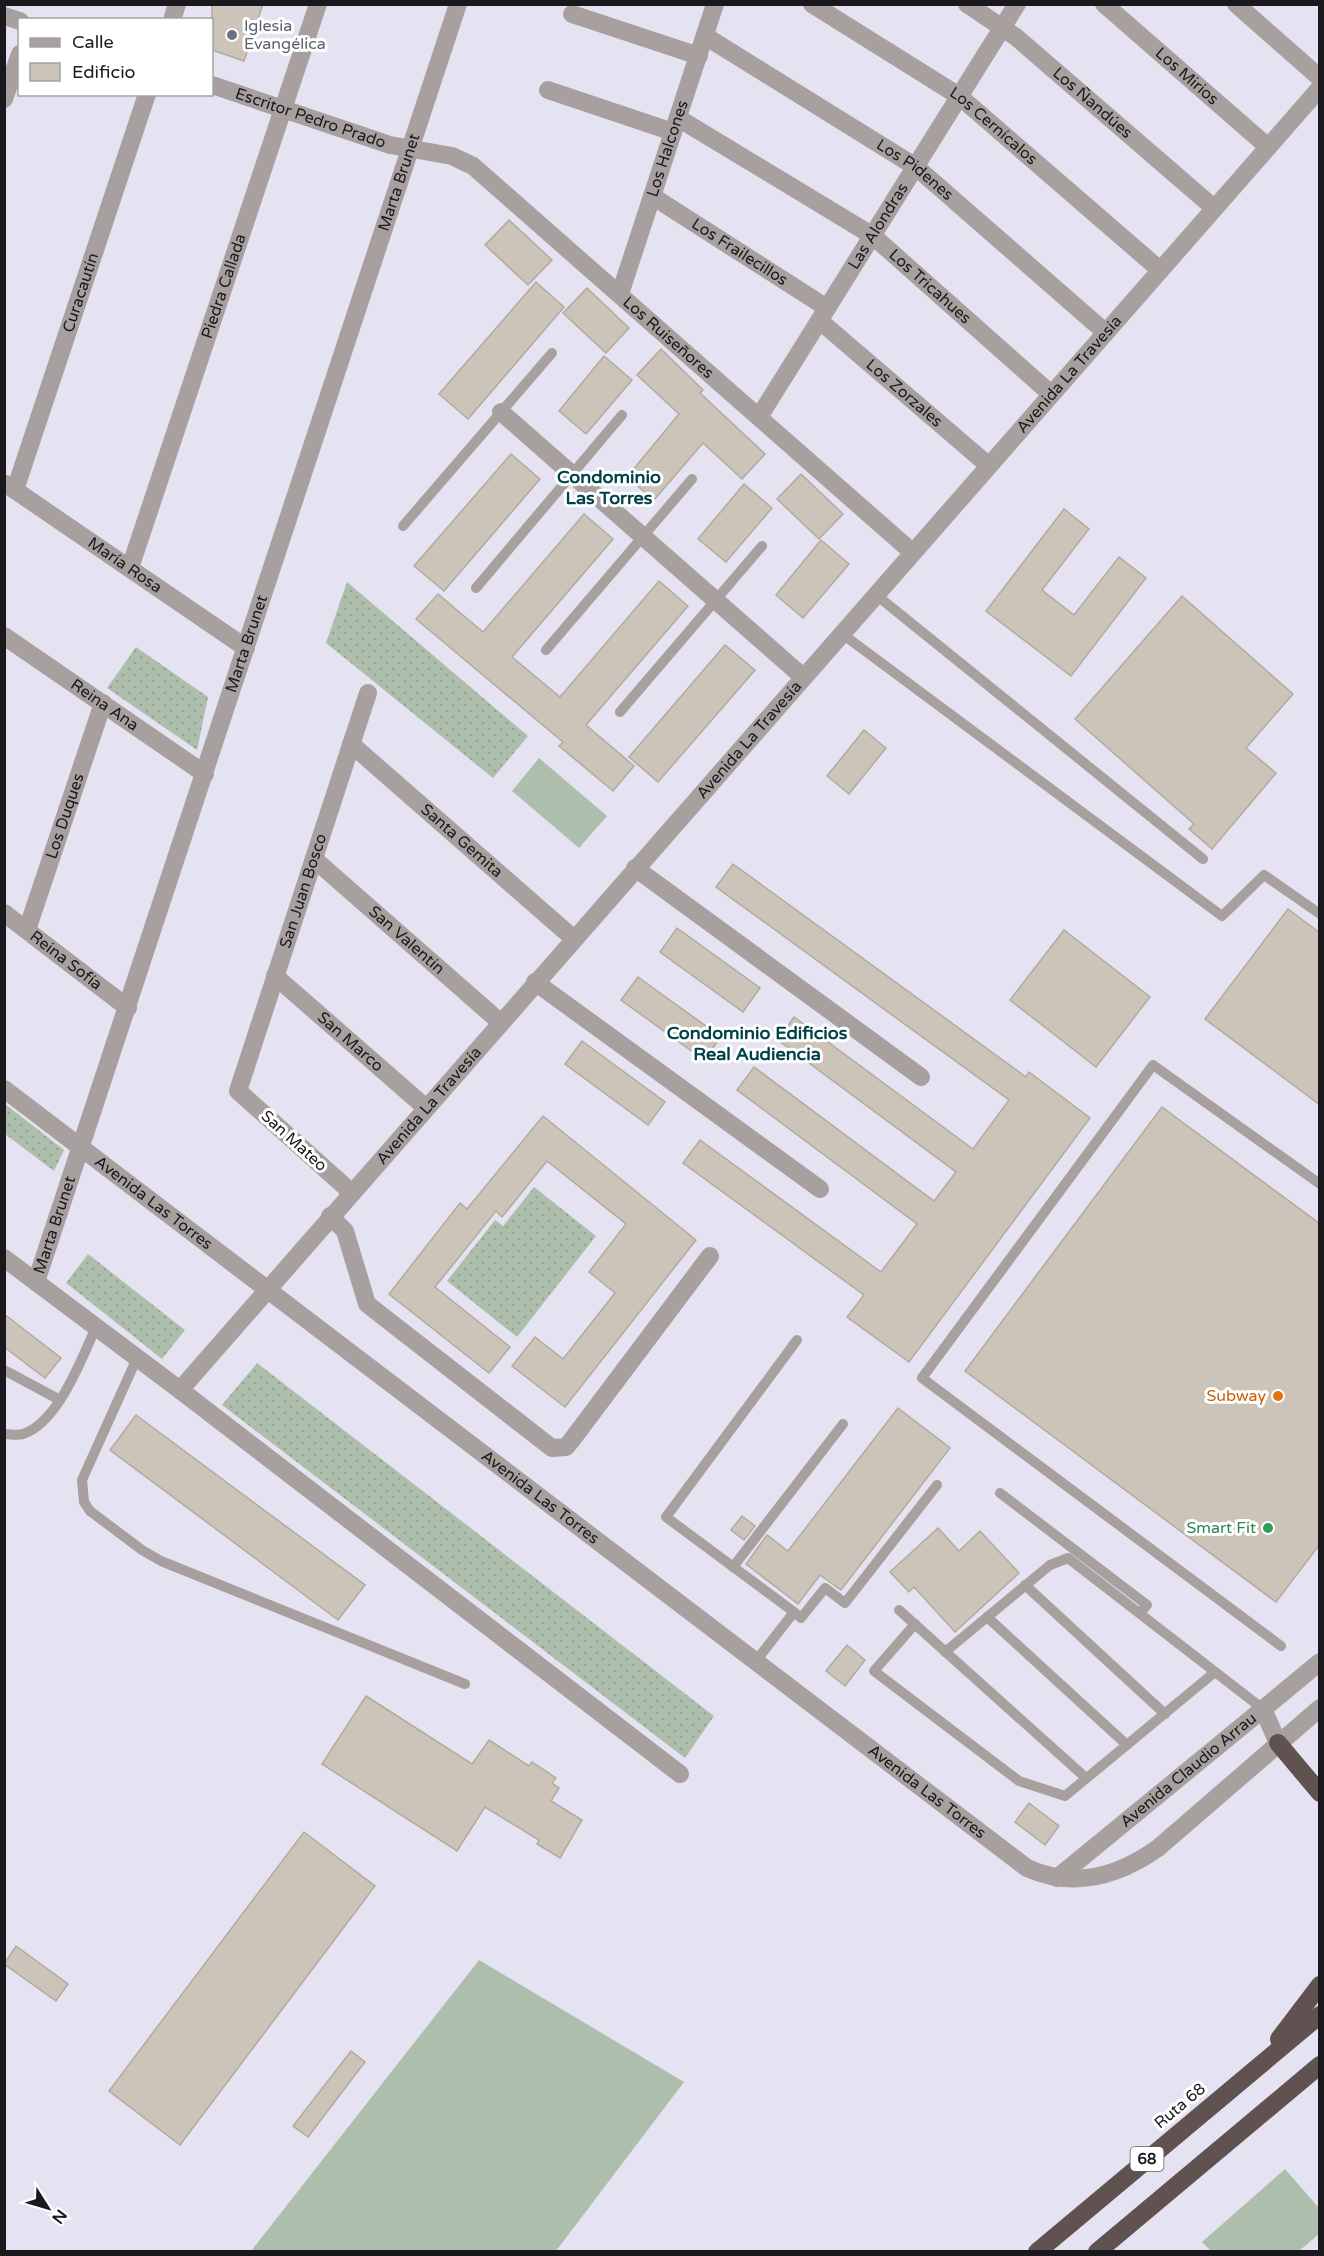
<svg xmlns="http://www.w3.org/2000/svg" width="1324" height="2256" font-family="'Varela Round',sans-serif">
  <defs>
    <pattern id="grass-dots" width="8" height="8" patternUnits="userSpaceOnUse" patternTransform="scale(1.5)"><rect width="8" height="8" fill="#adbfac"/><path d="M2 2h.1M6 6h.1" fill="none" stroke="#94a394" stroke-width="1.8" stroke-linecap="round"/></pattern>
  </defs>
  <rect width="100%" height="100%" fill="#e5e3f1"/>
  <g fill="url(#grass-dots)">
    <path d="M347,582L528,736L493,778L326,643Z"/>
    <path d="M136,647L208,697L197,750L107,688Z"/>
    <path d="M5,1104L64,1150L54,1171L5,1134Z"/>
    <path d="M534,1187L596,1236L517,1337L447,1281L495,1220L503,1226Z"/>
    <path d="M88,1254L185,1330L162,1359L66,1283Z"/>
    <path d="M257,1363L714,1716L685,1758L222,1405Z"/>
  </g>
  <g fill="#adbfac">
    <path d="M539,758L607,816L579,848L512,791Z"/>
    <path d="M479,1960L684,2082L556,2251H251Z"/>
    <path d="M1285,2169L1319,2208V2234L1299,2251H1211L1202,2242Z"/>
  </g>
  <g fill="#ccc4b8" stroke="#b2aa9e" stroke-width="1.5">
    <path d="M212,4H263L244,61L212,50Z"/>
    <path d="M509,220L552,260L528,285L485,245Z"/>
    <path d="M536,282L564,307L468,419L439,394Z"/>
    <path d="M587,288L629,328L606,353L563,313Z"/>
    <path d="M661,349L703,390L700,393L765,454L742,479L703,443L654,500L627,477L679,414L637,375Z"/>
    <path d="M604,356L632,380L586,434L559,411Z"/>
    <path d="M511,454L540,479L444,591L414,566Z"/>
    <path d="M801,474L843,514L819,539L777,499Z"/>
    <path d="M744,484L772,508L726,562L698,539Z"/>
    <path d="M1064,509L1089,529L1042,590L1074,615L1119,557L1146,578L1071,676L986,611Z"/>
    <path d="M584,514L613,539L512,657L560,697L659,581L688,606L586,725L634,766L613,791L559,746L563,742L416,619L438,594L483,632Z"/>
    <path d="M821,540L849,564L803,618L776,595Z"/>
    <path d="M1182,596L1293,694L1246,748L1276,773L1212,849L1189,829L1194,824L1075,719Z"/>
    <path d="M725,645L755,670L658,782L629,757Z"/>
    <path d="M864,730L886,748L849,794L827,776Z"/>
    <path d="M733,864L1026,1077L1029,1072L1090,1118L909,1362L847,1317L864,1295L683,1163L700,1140L881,1272L917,1224L737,1090L754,1067L934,1201L956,1172L778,1040L794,1017L973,1149L1009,1100L716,887Z"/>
    <path d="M1288,909L1320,933V1105L1205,1019Z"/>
    <path d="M677,928L760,988L743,1012L660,952Z"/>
    <path d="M1064,930L1150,997L1096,1067L1010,1000Z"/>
    <path d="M638,977L721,1037L704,1060L621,1000Z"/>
    <path d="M582,1041L665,1102L648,1125L565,1064Z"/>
    <path d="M1162,1107L1320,1224V1544L1276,1602L965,1371Z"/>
    <path d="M543,1116L696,1240L565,1407L512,1366L535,1337L563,1359L615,1293L589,1272L626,1224L547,1161L502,1217L496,1211L435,1287L510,1347L489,1373L389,1294L460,1203L467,1209Z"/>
    <path d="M4,1314L61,1358L45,1378L4,1347Z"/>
    <path d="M898,1408L950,1448L841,1590L820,1575L798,1604L746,1564L767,1535L788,1551Z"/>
    <path d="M136,1415L365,1585L338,1620L110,1450Z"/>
    <path d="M742,1516L755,1526L744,1540L731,1530Z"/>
    <path d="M938,1528L959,1551L980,1531L1019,1573L955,1632L914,1587L909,1592L890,1572Z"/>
    <path d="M847,1645L865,1660L845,1686L826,1671Z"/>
    <path d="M366,1696L472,1764L489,1740L529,1766L532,1762L556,1778L552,1783L559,1788L551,1801L582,1820L560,1858L537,1844L539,1840L485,1807L457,1851L322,1764Z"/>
    <path d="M1029,1803L1059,1826L1045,1845L1015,1822Z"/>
    <path d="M304,1832L375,1886L180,2145L109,2091Z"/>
    <path d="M16,1946L68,1984L56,2001L4,1964Z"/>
    <path d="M351,2051L365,2062L308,2137L293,2126Z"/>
  </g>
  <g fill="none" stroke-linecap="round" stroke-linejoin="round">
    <g stroke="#a7a09f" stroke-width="10">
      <path d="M403,526L552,353"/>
      <path d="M476,588L622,415"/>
      <path d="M875,594L1203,859"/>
      <path d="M841,633L1222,916L1264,875L1320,914"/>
      <path d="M546,650L692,479"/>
      <path d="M620,712L762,546"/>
      <path d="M137,1358L82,1480L84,1502L90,1511L142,1550L161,1561L465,1684"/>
      <path d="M4,1370L60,1400"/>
      <path d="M4,1434C10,1434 18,1436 23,1434C58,1423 82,1358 96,1327"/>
      <path d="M1000,1493L1147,1605L1140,1613"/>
      <path d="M733,1567L843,1424"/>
      <path d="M1025,1585L1165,1714"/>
      <path d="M899,1610L1086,1778"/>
      <path d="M794,1612L801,1618L825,1588L845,1603L937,1485"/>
      <path d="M987,1617L1127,1745"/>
      <path d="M915,1624L874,1671L1019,1781L1065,1796L1215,1672"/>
      <path d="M1281,1646L922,1378L1153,1065L1320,1184"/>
      <path d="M945,1652L1050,1565L1068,1558L1263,1709"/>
      <path d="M756,1661L794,1612L666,1517L797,1340"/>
    </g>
    <g stroke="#a7a09f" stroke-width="18">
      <path id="s1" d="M812,4L959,96L1160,270"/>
      <path id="s2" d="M967,4L1016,37L1214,208"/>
      <path id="s3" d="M1104,4L1268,147"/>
      <path d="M1236,4L1320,78"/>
      <path d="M572,14L699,56"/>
      <path d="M4,16L20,21"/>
      <path d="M172,20L177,4"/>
      <path id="s4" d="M705,36L916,167L1105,332"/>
      <path id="s5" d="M212,85L390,145L452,156L473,166L912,552"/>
      <path d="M548,90L673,132"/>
      <path d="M4,99L20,54"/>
      <path id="s6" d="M678,118L873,236L1051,394"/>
      <path id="s7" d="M652,196L827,308"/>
      <path id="s8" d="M620,294L715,4"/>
      <path id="s9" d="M820,321L988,465"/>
      <path d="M501,412L803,677"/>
      <path id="s10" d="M759,417L1017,4"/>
      <path id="s11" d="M6,484L246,648"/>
      <path id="s12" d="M15,490L147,94"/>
      <path id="s13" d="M130,568L318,4"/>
      <path id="s14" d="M4,636L205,774"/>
      <path id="s15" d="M351,744L573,938"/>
      <path id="s16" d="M314,859L500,1022"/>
      <path d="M635,868L921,1077"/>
      <path id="s17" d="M4,913L128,1008"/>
      <path id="s18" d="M27,930L103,703"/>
      <path id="s19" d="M275,976L425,1107"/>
      <path d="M535,982L820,1189"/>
      <path id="s20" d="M351,1192L238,1091L368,693"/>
      <path d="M330,1216L345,1231L367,1304L552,1448L566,1447L571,1441L710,1256"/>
      <path id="s21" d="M36,1282L458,4"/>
      <path d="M180,1390L680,1774"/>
      <path id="s22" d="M1057,1878L1263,1709"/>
    </g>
    <g stroke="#a7a09f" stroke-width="18">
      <path id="s23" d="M4,1089L1027,1868C1074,1889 1117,1877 1158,1848L1320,1708"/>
      <path id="s24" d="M4,1258L180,1390L1320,88"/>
      <path d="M1278,1743L1263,1709L1320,1662"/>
    </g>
    <g stroke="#605251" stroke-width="18">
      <path d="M1278,1743L1320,1793"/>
      <path d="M1279,2039L1320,1985"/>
      <path d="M1037,2252L1320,2015"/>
      <path d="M1097,2252L1320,2065"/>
    </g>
  </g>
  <circle fill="#6b7280" stroke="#fff" stroke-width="2" cx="232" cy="35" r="6"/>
  <circle fill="#e8710a" stroke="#fff" stroke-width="2" cx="1278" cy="1396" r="6"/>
  <circle fill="#2e9e5b" stroke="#fff" stroke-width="2" cx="1268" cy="1528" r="6"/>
  <g text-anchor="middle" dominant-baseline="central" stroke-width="6" stroke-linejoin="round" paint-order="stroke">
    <rect fill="#fff" stroke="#5e5d61" stroke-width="1.5" x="1130.5" y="2147" width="33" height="24" rx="4.5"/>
    <g font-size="15" font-weight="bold" fill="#19181d">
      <text x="1147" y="2159">68</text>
    </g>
    <g font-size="16" fill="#5b616d" stroke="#fff" text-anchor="start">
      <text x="244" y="26">Iglesia<tspan x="244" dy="18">Evangélica</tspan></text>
    </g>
    <g font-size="16" fill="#19181d" stroke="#fff">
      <text stroke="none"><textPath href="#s3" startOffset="110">Los Mirios</textPath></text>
      <text stroke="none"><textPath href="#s2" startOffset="160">Los Ñandúes</textPath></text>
      <text stroke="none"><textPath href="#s5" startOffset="104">Escritor Pedro Prado</textPath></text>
      <text stroke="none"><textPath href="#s1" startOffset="219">Los Cernícalos</textPath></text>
      <text stroke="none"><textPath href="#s8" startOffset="153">Los Halcones</textPath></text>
      <text stroke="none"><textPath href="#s4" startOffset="249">Los Pidenes</textPath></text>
      <text stroke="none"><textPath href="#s21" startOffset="1158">Marta Brunet</textPath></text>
      <text stroke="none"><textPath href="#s10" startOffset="225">Las Alondras</textPath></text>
      <text stroke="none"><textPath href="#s7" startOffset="104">Los Frailecillos</textPath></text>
      <text stroke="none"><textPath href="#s13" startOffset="297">Piedra Callada</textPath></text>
      <text stroke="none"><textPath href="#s6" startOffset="304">Los Tricahues</textPath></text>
      <text stroke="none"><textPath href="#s12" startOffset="208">Curacautín</textPath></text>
      <text stroke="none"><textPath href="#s5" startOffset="534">Los Ruiseñores</textPath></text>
      <text stroke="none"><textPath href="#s24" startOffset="1570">Avenida La Travesía</textPath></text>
      <text stroke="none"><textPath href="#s9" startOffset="111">Los Zorzales</textPath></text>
      <text stroke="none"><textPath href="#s11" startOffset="144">María Rosa</textPath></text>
      <text stroke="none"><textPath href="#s21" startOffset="672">Marta Brunet</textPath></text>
      <text stroke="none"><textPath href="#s14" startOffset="122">Reina Ana</textPath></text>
      <text stroke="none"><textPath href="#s24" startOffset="1084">Avenida La Travesía</textPath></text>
      <text stroke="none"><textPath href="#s18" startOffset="120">Los Duques</textPath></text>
      <text stroke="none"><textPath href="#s15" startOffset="147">Santa Gemita</textPath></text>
      <text stroke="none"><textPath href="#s20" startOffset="362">San Juan Bosco</textPath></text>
      <text stroke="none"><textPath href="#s16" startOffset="123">San Valentín</textPath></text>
      <text stroke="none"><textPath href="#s17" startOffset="78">Reina Sofía</textPath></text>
      <text stroke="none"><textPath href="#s19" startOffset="100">San Marco</textPath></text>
      <text stroke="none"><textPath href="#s24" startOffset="598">Avenida La Travesía</textPath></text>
      <text transform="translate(294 1141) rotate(42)">San Mateo</text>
      <text stroke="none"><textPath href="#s23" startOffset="188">Avenida Las Torres</textPath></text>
      <text stroke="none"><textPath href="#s21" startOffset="60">Marta Brunet</textPath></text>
      <text stroke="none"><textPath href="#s23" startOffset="674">Avenida Las Torres</textPath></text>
      <text stroke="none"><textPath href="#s22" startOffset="170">Avenida Claudio Arrau</textPath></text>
      <text stroke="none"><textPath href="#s23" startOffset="1160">Avenida Las Torres</textPath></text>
      <text transform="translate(1180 2106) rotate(-40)">Ruta 68</text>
    </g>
    <g font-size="16" fill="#c56008" stroke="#fff" text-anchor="end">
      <text x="1266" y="1396">Subway</text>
    </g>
    <g font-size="16" fill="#27864d" stroke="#fff" text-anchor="end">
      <text x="1256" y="1528">Smart Fit</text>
    </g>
    <g font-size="18" font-weight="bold" fill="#004149" stroke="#fff">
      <text x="609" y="477">Condominio<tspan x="609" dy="21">Las Torres</tspan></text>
      <text x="757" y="1033">Condominio Edificios<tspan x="757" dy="21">Real Audiencia</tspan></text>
    </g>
  </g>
  <rect width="1324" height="2256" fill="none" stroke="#19181d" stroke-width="12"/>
  <rect x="18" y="18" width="195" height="78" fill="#ffffff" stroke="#a3a3a5" stroke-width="1.5"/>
  <rect x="30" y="38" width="30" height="9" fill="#a7a09f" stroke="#a3a3a5" stroke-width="1.5"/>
  <text x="72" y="48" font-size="18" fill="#19181d">Calle</text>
  <rect x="30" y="63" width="30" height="18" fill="#ccc4b8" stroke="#a3a3a5" stroke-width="1.5"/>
  <text x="72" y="78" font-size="18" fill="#19181d">Edificio</text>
  <g transform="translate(48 2208) rotate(127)" stroke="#ffffff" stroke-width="4.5" paint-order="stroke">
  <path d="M0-4.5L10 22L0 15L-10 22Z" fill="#19181d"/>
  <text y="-9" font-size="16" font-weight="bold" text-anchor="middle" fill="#19181d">N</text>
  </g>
</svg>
